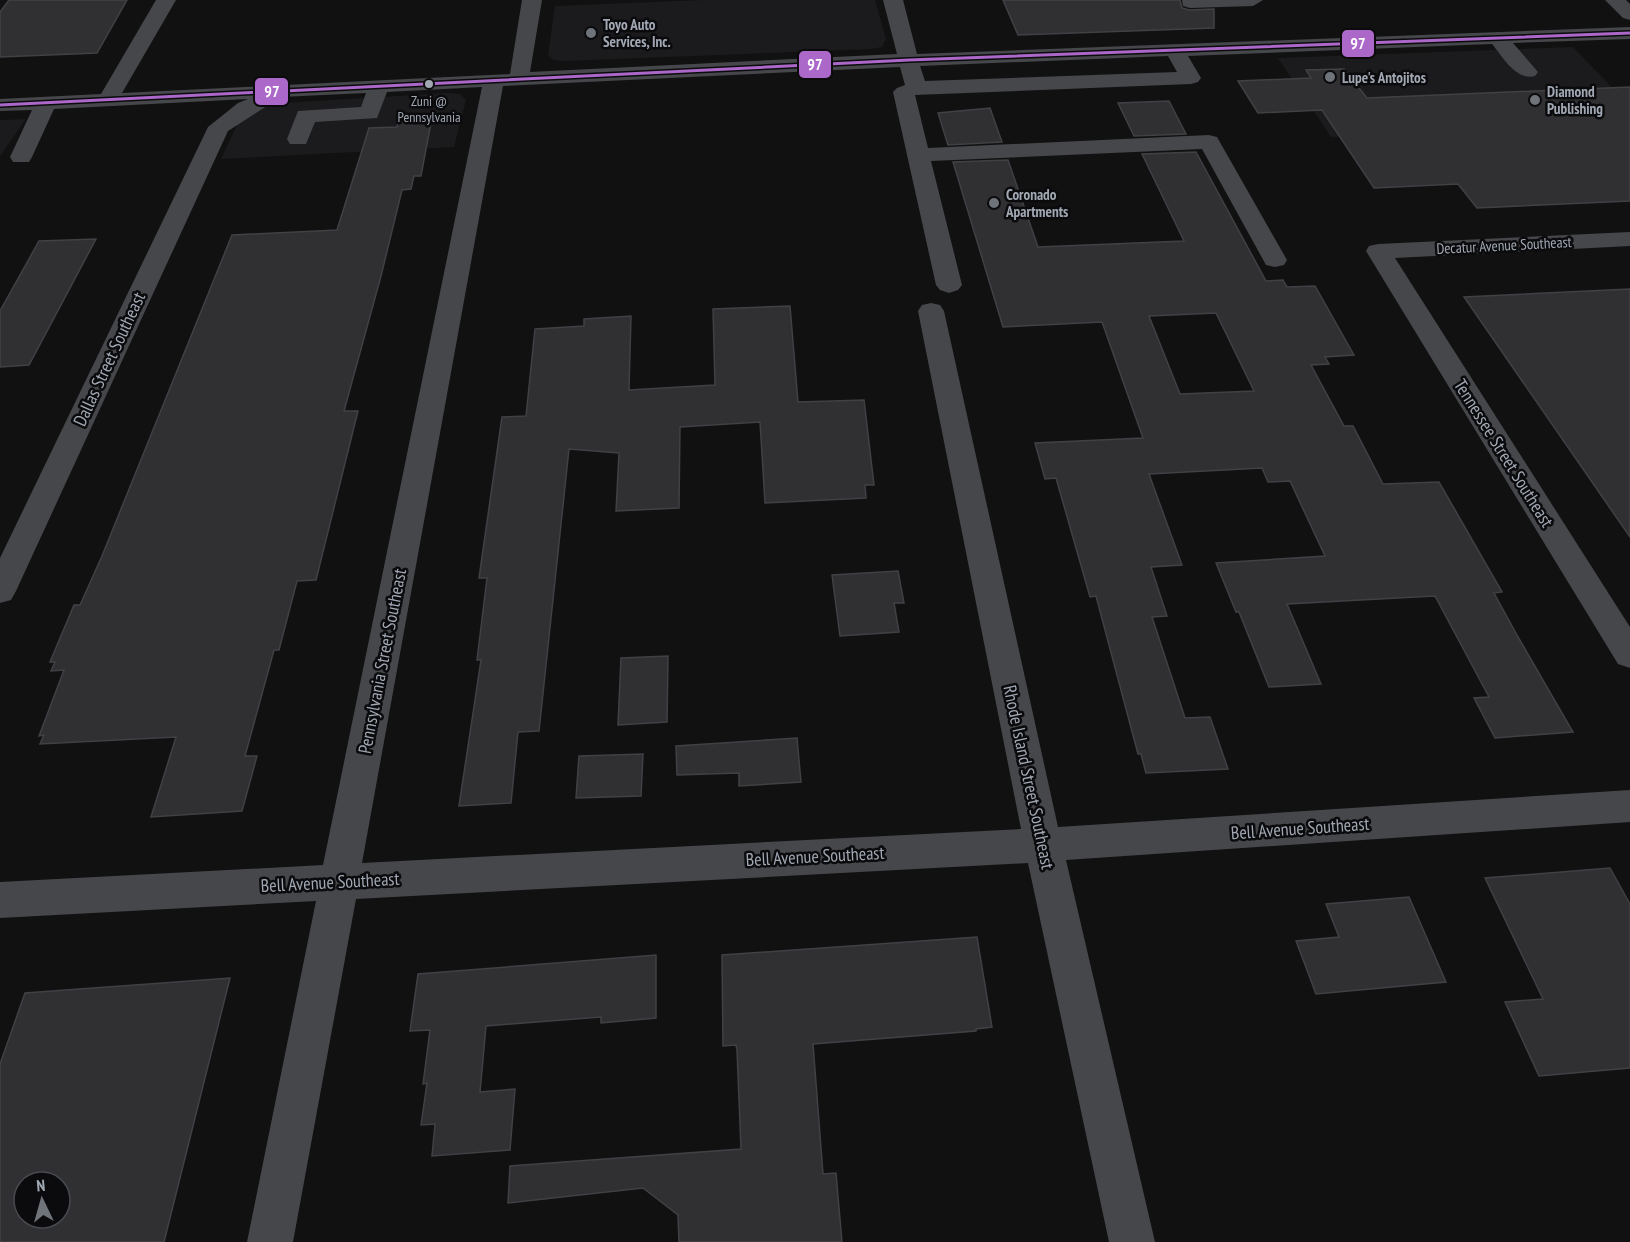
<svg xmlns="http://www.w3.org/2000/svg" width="1630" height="1242" font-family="'PT Sans Narrow',sans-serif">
  <rect width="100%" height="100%" fill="#111"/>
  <g fill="#1b1b1d">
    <path d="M703,0H875L886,39L882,47L871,49L564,61L553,60L548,55L555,6Z"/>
    <path d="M1573,47L1630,106V123L1331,137L1278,58Z"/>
    <path d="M447,93L460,94L466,100L454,147L221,159L241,116L266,104Z"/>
    <path d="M26,119L0,156V120Z"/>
  </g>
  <g fill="#303032" stroke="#404145" stroke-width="1.5" fill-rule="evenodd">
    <path d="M9,0H127L97,53L0,57V12Z"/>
    <path d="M1003,0H1180L1182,8L1189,10L1214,9V28L1018,35Z"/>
    <path d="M1344,69L1367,98L1630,87V201L1477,208L1458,184L1374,188L1322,110L1258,113L1238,81L1311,78L1306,70Z"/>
    <path d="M1169,101L1186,134L1134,136L1118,103Z"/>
    <path d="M990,108L1002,142L948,145L938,113Z"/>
    <path d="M432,117L421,176H414L411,189L402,190L381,276L344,411H358L316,580L297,581L279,650H274L245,756H257L242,811L151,817L176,737L40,744L44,735L39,736L64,670L51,671L55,662H50L74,605H80L102,556L232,235L337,230L369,128L397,127L398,119Z"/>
    <path d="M1196,152L1266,281L1283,280L1287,287L1315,286L1354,355L1325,357L1329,364L1311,365L1344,426H1353L1383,484L1439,482L1502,592L1494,593L1518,637L1573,732L1495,738L1474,698L1489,697L1435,596L1287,604L1321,684L1269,687L1239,612H1236L1216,563L1325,556L1290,481L1268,482L1262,468L1149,474L1182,565L1151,567L1167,616L1152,617L1185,718L1210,717L1228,769L1146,773L1141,754H1138L1096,596L1090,597L1056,478L1045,479L1035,443L1143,438L1102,322L1003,327L953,162L1008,160L1038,247L1184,241L1142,154ZM1216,313L1254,391L1180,394L1149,316Z"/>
    <path d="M96,239L29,365L0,367V311L39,241Z"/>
    <path d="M1630,289V537L1464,297Z"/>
    <path d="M790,306L798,402L864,400L874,485H865L866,498L765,503L760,422L680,427L679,508L616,511L619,453L569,449L539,731L518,732L511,803L459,806L481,660H477L487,578H479L502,417L526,416L535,329L584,326V319L631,316L629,390L715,385L713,309Z"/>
    <path d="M898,571L904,603H894L899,632L840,636L832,575Z"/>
    <path d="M668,656L667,722L618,725L621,658Z"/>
    <path d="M797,738L801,782L739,786V773L677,775L676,746Z"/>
    <path d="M643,754L641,796L576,798L579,756Z"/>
    <path d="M1610,868L1630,904V1068L1539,1076L1505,1002L1543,999L1485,878Z"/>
    <path d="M1409,897L1446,982L1316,994L1296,941L1339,937L1326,904Z"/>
    <path d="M977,937L992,1027L976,1029V1031L813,1044L823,1174L836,1173L842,1242H679L678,1215L643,1188L508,1203L510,1166L741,1149L737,1050L736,1045L723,1046L722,955Z"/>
    <path d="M656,955V1018L601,1023V1017L486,1026L480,1092L515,1089L510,1150L432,1156L435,1124L421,1125L427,1083L423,1084L430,1030L410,1031L418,974Z"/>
    <path d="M230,978L164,1242H0V1064L25,993ZM24,1182H60V1218H24Z"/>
  </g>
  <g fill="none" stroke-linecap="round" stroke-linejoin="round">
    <g fill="#45474a" fill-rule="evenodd">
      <path d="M156,0H176L122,93L510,74L522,0H542L530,72L897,54L883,0H903L917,54L1630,27V39L1513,43L1538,72L1535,76C1516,81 1503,57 1492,44L1188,56L1201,78L1198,82L1191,84L915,95L928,148L1209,135L1217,137L1287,260L1284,265L1275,267L1266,265L1202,149L931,161L962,285L958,290L949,293L940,290L936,285L893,92L897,88L905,85L900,67L503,86L362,863L1021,829L918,311L922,305L931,303L940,305L944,311L1058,827L1630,790V822L1066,860L1155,1242H1109L1028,863L356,899L293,1242H247L316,901L0,918V882L323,865L482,87L387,92L377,118L315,122L306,144H290L287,139L298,111L361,107L366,93L281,97L228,131L16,591L11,600L0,603V558L208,127L238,103L248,99L54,109L32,157L29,162H13L10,157L32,110L0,111V99L101,94ZM1168,56L1177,72L925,81L920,66Z"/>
      <path d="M1182,0H1263L1253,6L1190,8L1183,6Z"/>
      <path d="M1605,0H1626L1630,4V20L1623,18Z"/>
      <path d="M1630,232V246L1395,258L1630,627V668L1618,664L1366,251L1369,246L1378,244Z"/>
    </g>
    <g stroke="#0b0b0d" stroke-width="6">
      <path id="bus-1" d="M0,105L909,60L1630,33"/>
    </g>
    <use href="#bus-1" stroke="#ac68c9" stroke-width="3"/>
  </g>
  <g fill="#6f737a" stroke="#0b0b0d" stroke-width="2">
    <circle cx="591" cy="33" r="6"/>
    <circle cx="1330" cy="77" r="6"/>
    <circle cx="1535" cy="100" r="6"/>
    <circle cx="994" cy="203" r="6"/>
  </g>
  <circle fill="#a1a8b3" stroke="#0b0b0d" stroke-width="2" cx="429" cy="84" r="5"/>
  <g text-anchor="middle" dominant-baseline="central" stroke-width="5" stroke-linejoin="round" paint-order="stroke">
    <g font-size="14" fill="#a1a8b3" stroke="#0b0b0d">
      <text x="429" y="101">Zuni @<tspan x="429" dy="16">Pennsylvania</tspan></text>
    </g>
    <g font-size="15" font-weight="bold" fill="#a1a8b3" stroke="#0b0b0d" text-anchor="start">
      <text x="603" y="24">Toyo Auto<tspan x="603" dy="17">Services, Inc.</tspan></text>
      <text x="1342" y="77">Lupe's Antojitos</text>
      <text x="1547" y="91">Diamond<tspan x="1547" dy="17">Publishing</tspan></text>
      <text x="1006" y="194">Coronado<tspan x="1006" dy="17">Apartments</tspan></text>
    </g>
    <g font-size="15" fill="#a1a8b3" stroke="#0b0b0d">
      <text transform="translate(1504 245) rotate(-3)">Decatur Avenue Southeast</text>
    </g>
    <g font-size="18" fill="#a1a8b3" stroke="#0b0b0d">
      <text transform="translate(109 359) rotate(-65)">Dallas Street Southeast</text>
      <text transform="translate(1504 453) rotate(58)">Tennessee Street Southeast</text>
      <text transform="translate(382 661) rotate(-79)">Pennsylvania Street Southeast</text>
      <text transform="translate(1029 777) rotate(78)">Rhode Island Street Southeast</text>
      <text transform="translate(1300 828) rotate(-4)">Bell Avenue Southeast</text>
      <text transform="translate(815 856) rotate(-3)">Bell Avenue Southeast</text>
      <text transform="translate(330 882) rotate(-3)">Bell Avenue Southeast</text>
    </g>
  </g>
  <g stroke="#0b0b0d" stroke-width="2">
    <rect x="1341" y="29" width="34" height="29" rx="6" fill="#ac68c9"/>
    <rect x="798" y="50" width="34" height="29" rx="6" fill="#ac68c9"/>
    <rect x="254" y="77" width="35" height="29" rx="6" fill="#ac68c9"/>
  </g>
  <g font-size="16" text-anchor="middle" font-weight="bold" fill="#fff">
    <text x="1358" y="49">97</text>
    <text x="815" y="70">97</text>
    <text x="272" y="97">97</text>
  </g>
  <g transform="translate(42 1200) rotate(355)"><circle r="28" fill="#0b0b0d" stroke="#474a4f" stroke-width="1.5"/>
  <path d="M0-4.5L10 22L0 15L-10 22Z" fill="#6f737a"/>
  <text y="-9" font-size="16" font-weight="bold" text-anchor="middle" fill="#a1a8b3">N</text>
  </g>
</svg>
